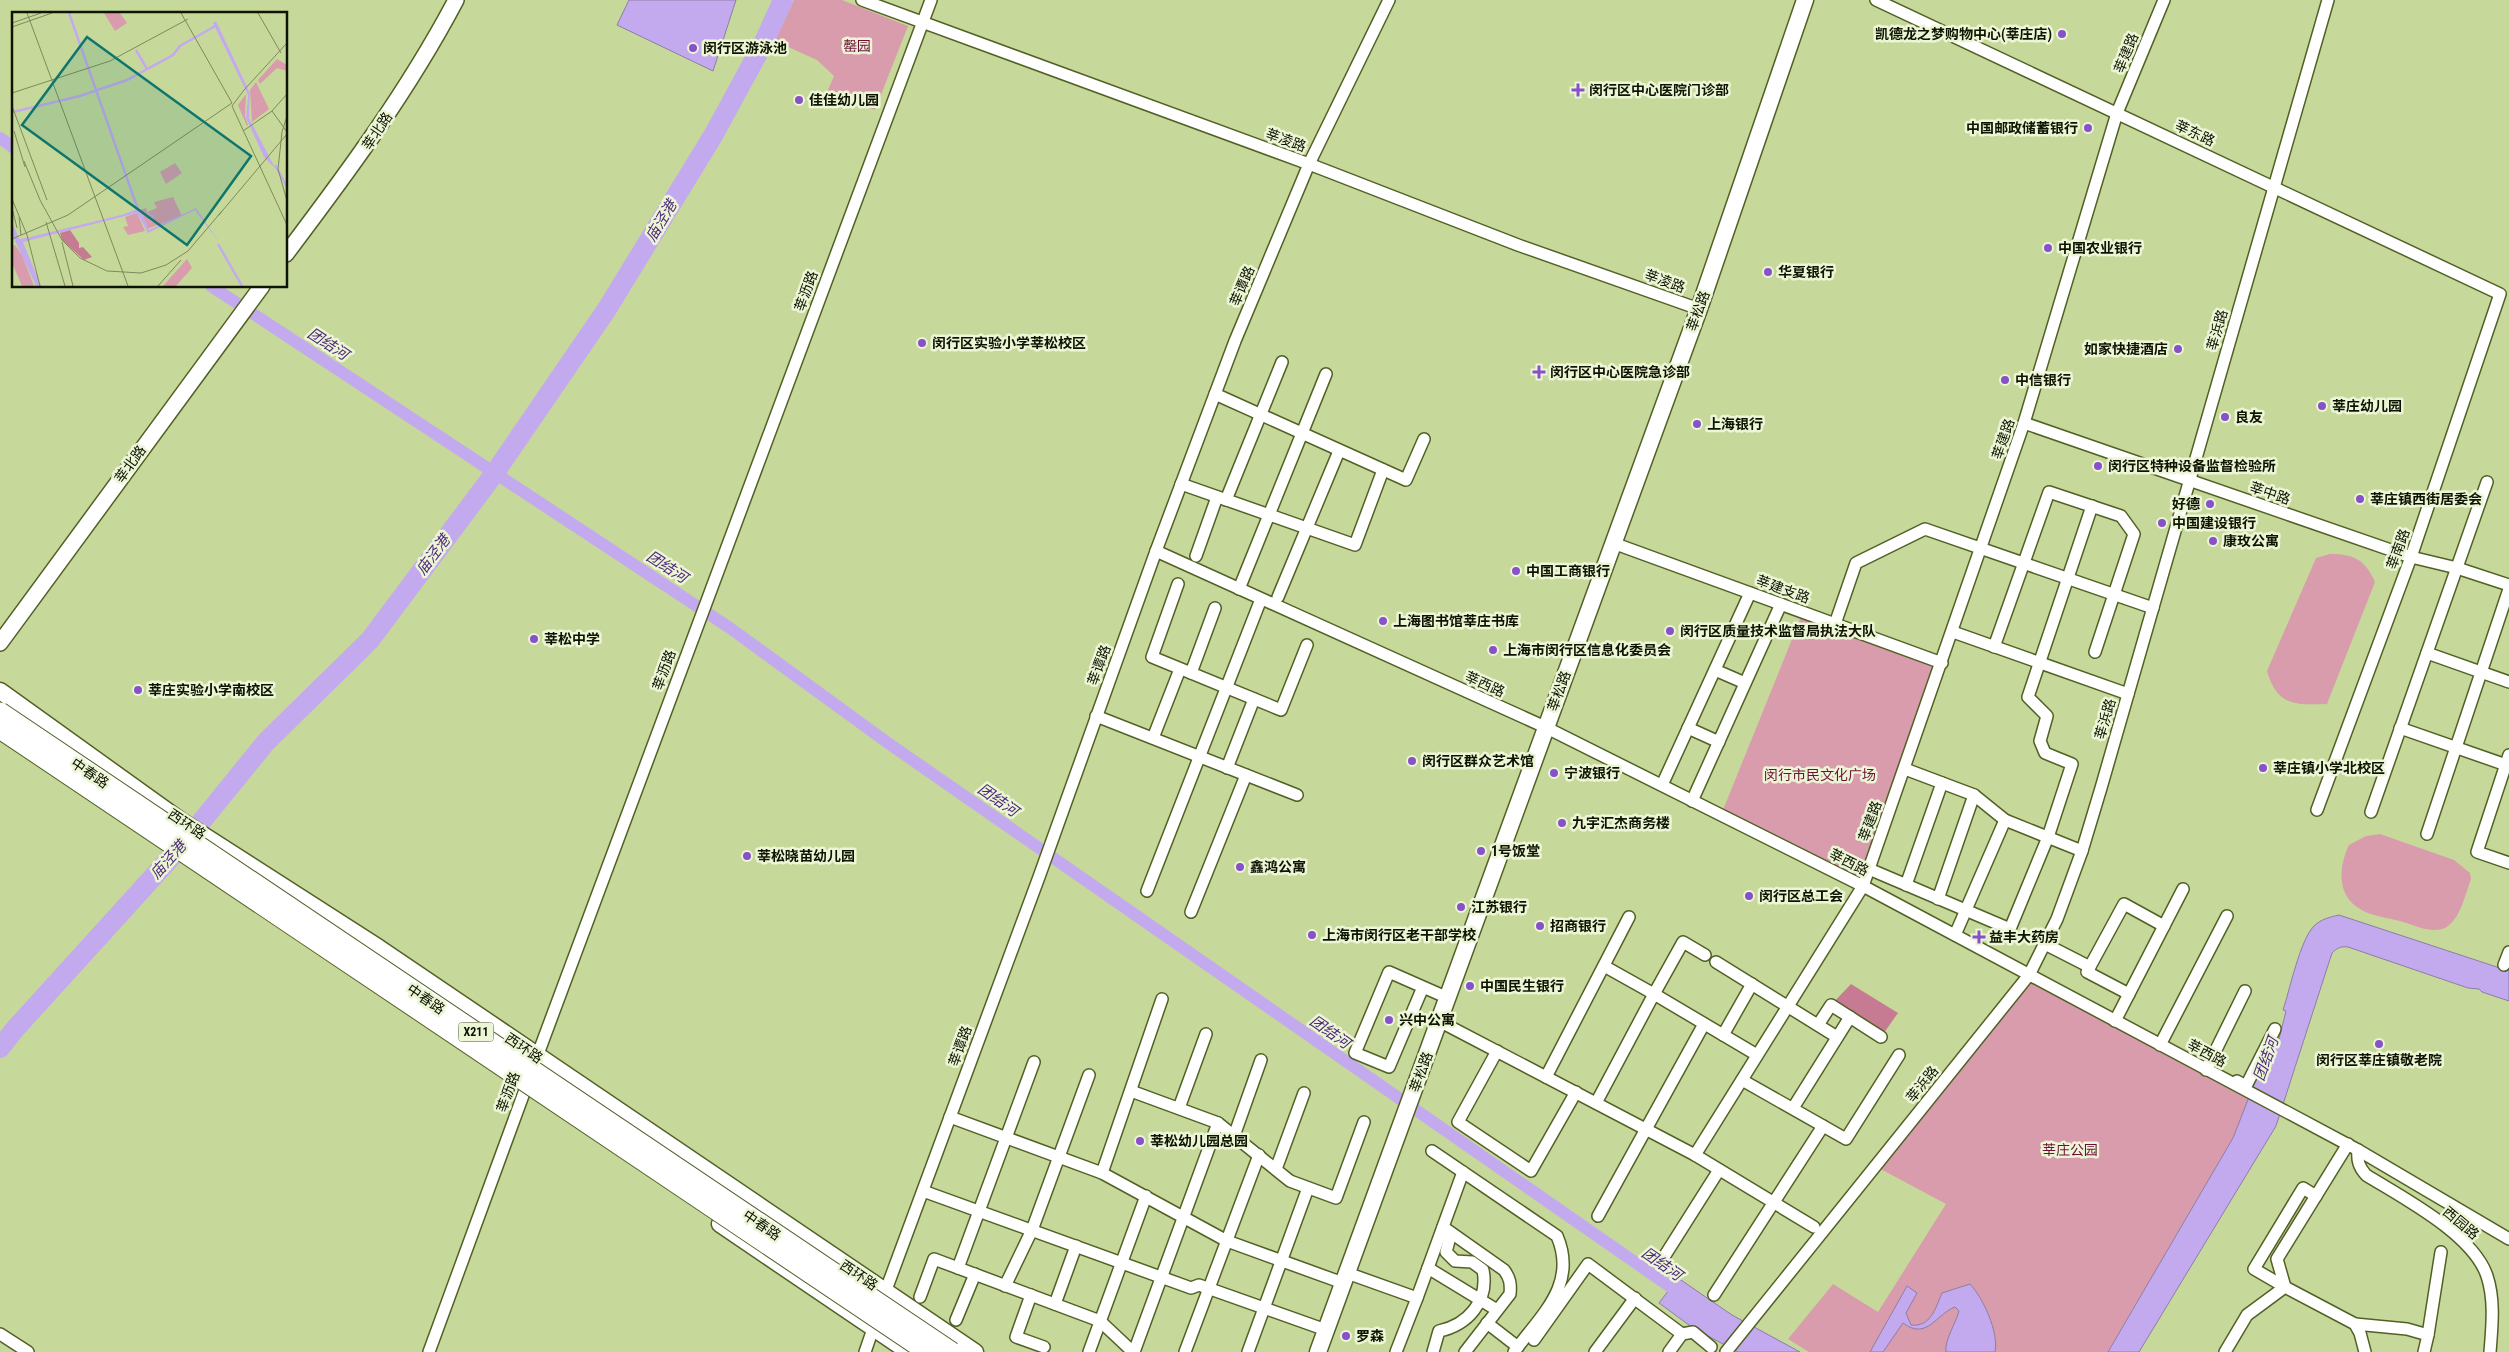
<svg xmlns="http://www.w3.org/2000/svg" width="2509" height="1352" font-family="'Roboto Condensed','Noto Sans SC',sans-serif">
  <rect width="100%" height="100%" fill="#c7d99a"/>
  <g fill="#d89cad">
    <path d="M794,0H842L908,26L875,110L828,90L834,76L817,60L775,41Z"/>
    <path d="M2330,554C2353,554 2365,559 2375,582L2327,704C2295,705 2277,706 2267,671L2316,558Z"/>
    <path d="M1803,612L1942,663L1863,886L1721,815Z"/>
    <path d="M2380,834L2454,860L2470,873L2471,879C2465,895 2461,916 2448,926C2435,936 2414,925 2400,921C2388,918 2371,916 2360,909C2336,895 2339,866 2349,845L2366,836Z"/>
    <path d="M2029,975L2251,1094L2233,1138L2108,1352H1809L1788,1339L1833,1284L1878,1312L1946,1204L1875,1166Z"/>
  </g>
  <path fill="#c77b92" d="M1851,984L1898,1013L1881,1037L1831,1005Z"/>
  <g fill="#c3aaee" stroke="#8d7da7">
    <path d="M629,0H736L713,71L617,25Z"/>
    <path d="M2339,915L2509,971V1001L2482,992L2479,989L2468,988L2348,947C2341,946 2337,948 2332,953L2276,1126L2139,1352H2108L2233,1138L2269,1046L2279,1039L2286,1011L2283,1010C2290,989 2300,940 2314,926C2321,919 2330,917 2339,915Z"/>
    <path d="M1678,1278L1732,1315L1800,1352H1738L1693,1328L1659,1303Z"/>
    <path d="M1970,1284C1983,1298 1999,1332 1995,1352H1946C1944,1341 1956,1323 1959,1311L1955,1307C1936,1314 1927,1341 1903,1323L1883,1352H1870L1907,1286L1917,1293L1906,1313L1911,1325C1931,1327 1935,1309 1942,1293Z"/>
  </g>
  <g fill="none" stroke-linecap="round" stroke-linejoin="round">
    <g stroke="#c3aaee" stroke-width="12">
      <path d="M0,138L14,148"/>
      <path d="M211,286L730,628L888,743L1685,1297"/>
    </g>
    <path stroke="#c3aaee" stroke-width="20" d="M0,1048L15,1029L184,843L266,742L370,640L494,474L607,309L714,134L763,44L783,0"/>
    <g stroke="#526025" stroke-width="14">
      <g id="minor">
        <path d="M862,0L1309,164L1518,245L1699,309"/>
        <path d="M1876,0L2500,294L2411,557L2317,810"/>
        <path d="M1215,394L1406,480L1424,439"/>
        <path d="M2024,423L2411,557L2457,568L2509,585"/>
        <path d="M1181,484L1355,545L1383,470"/>
        <path d="M1226,500L1282,362"/>
        <path d="M1613,543L1942,663"/>
        <path d="M1156,551L1545,727L1863,886L2358,1150L2509,1239"/>
        <path d="M1196,556L1217,497"/>
        <path d="M1178,584L1152,657L1281,710L1307,645"/>
        <path d="M1239,589L1326,374"/>
        <path d="M1278,597L1339,451"/>
        <path d="M1835,624L1856,563L1925,529L2153,608"/>
        <path d="M1953,632L2128,694"/>
        <path d="M1994,647L2049,492L2121,516L2134,534L2095,652"/>
        <path d="M2427,653L2509,682"/>
        <path d="M1715,670L1745,683"/>
        <path d="M1191,673L1215,608"/>
        <path d="M1096,716L1297,795"/>
        <path d="M1688,728L1719,742"/>
        <path d="M2400,728L2509,766"/>
        <path d="M1153,738L1180,669"/>
        <path d="M2509,755L2477,852L2509,863"/>
        <path d="M1227,768L1254,699"/>
        <path d="M1905,769L1974,795L2005,820L2082,851"/>
        <path d="M1662,785L1750,593"/>
        <path d="M1692,801L1781,604"/>
        <path d="M2371,812L2487,482"/>
        <path d="M2427,834L2509,589"/>
        <path d="M1869,869L2010,929L2048,837L2072,764L2045,753L2040,741L2047,716L2028,697L2092,506"/>
        <path d="M1906,885L1942,783"/>
        <path d="M1147,891L1261,599"/>
        <path d="M1938,899L1974,795"/>
        <path d="M1191,912L1246,775"/>
        <path d="M1955,935L2005,820"/>
        <path d="M2045,944L2090,967"/>
        <path d="M1716,962L1837,1037"/>
        <path d="M2504,965L2509,952"/>
        <path d="M1604,966L1654,994L1683,942L1705,955"/>
        <path d="M1423,987L1389,1067L1355,1053L1389,972L1448,998"/>
        <path d="M2129,994L2087,972L2124,904L2164,926"/>
        <path d="M1439,1021L1695,1155L1814,1227"/>
        <path d="M2115,1021L2183,889"/>
        <path d="M1818,1025L1831,1005L1881,1037"/>
        <path d="M1723,1035L1752,984"/>
        <path d="M2160,1045L2227,916"/>
        <path d="M1497,1051L1458,1122L1531,1171L1576,1092"/>
        <path d="M535,1062L931,0"/>
        <path d="M2206,1070L2245,991"/>
        <path d="M1546,1077L1629,917"/>
        <path d="M1742,1080L1846,1139L1899,1055"/>
        <path d="M2237,1081L2246,1086L2275,1029"/>
        <path d="M1131,1091L1218,1123L1290,1181L1336,1198L1364,1122"/>
        <path d="M1596,1103L1654,994L1757,1055"/>
        <path d="M1179,1108L1206,1034"/>
        <path d="M1793,1108L1850,1017"/>
        <path d="M950,1117L1102,1173L1227,1241L1343,1283"/>
        <path d="M1234,1136L1261,1060"/>
        <path d="M2358,1150C2357,1161 2359,1167 2366,1175C2403,1198 2473,1234 2487,1276C2495,1300 2492,1327 2490,1352"/>
        <path d="M1432,1151L1557,1236C1578,1285 1541,1315 1514,1352"/>
        <path d="M1695,1155L1863,886L2024,423L2117,113L2164,0"/>
        <path d="M1276,1169L1304,1093"/>
        <path d="M1102,1173L1162,999"/>
        <path d="M923,1191L1191,1288L1199,1285L1326,1330"/>
        <path d="M1598,1216L1704,1024"/>
        <path d="M1443,1227L1504,1270C1510,1278 1511,1284 1510,1294L1465,1352"/>
        <path d="M1662,1260L1719,1170"/>
        <path d="M958,1268L1034,1062"/>
        <path d="M1428,1268L1497,1310"/>
        <path d="M1347,1273L1417,1298L1463,1172"/>
        <path d="M1005,1286L1032,1230L1089,1075"/>
        <path d="M2285,1287L2277,1259L2348,1144"/>
        <path d="M2285,1287L2254,1269L2303,1188L2316,1196"/>
        <path d="M1031,1295L1016,1337L1044,1347"/>
        <path d="M1714,1295L1823,1126"/>
        <path d="M920,1297L934,1259L1100,1321L1133,1352"/>
        <path d="M883,1298L1039,877L1156,551L1235,341L1309,164L1389,0"/>
        <path d="M1055,1304L1076,1246"/>
        <path d="M956,1320L975,1274"/>
        <path d="M1487,1323L1518,1347"/>
        <path d="M2355,1324L2407,1329L2428,1335L2424,1352"/>
        <path d="M0,1334L28,1352"/>
        <path d="M1682,1334L1693,1332L1711,1347"/>
        <path d="M2428,1335L2441,1252"/>
        <path d="M1534,1340L1588,1264L1682,1334L1669,1352"/>
        <path d="M429,1352L529,1079"/>
        <path d="M865,1352L875,1323"/>
        <path d="M1089,1352L1146,1196"/>
        <path d="M1134,1352L1218,1123"/>
        <path d="M1185,1352L1259,1155"/>
        <path d="M1248,1352L1308,1188"/>
        <path d="M1396,1352L1417,1298"/>
        <path d="M1433,1352L1439,1331C1468,1325 1489,1301 1483,1270L1472,1262L1455,1261L1446,1252L1451,1233"/>
        <path d="M1595,1352L1635,1298"/>
        <path d="M1726,1352L2029,975L2057,919L2082,851L2101,788L2328,0"/>
        <path d="M2225,1352L2247,1315L2285,1287L2355,1324L2360,1333L2365,1352"/>
      </g>
    </g>
    <g stroke="#526025" stroke-width="18">
      <g id="tertiary">
        <path d="M286,254C348,172 408,91 456,0"/>
        <path d="M0,643L262,286"/>
      </g>
    </g>
    <g stroke="#526025" stroke-width="19">
      <g id="secondary">
        <path d="M0,691L181,821L379,948L975,1352"/>
        <path d="M720,1224L909,1352"/>
        <path d="M1318,1352L1699,309L1805,0"/>
      </g>
    </g>
    <use href="#minor" stroke="#fff" stroke-width="11"/>
    <use href="#tertiary" stroke="#fff" stroke-width="15"/>
    <use href="#secondary" stroke="#fff" stroke-width="16"/>
    <g stroke="#526025" stroke-width="21" stroke-linecap="butt">
      <g id="primary-bridge">
        <path d="M0,712L952,1352"/>
        <path d="M0,729L927,1352"/>
      </g>
    </g>
    <use href="#primary-bridge" stroke="#fff" stroke-width="19"/>
  </g>
  <g fill="#8651c9" stroke="#ecf5d6" stroke-width="2">
    <circle cx="2062" cy="34" r="5"/>
    <circle cx="693" cy="48" r="5"/>
    <path d="M1575.5 82.5h5v5h5v5h-5v5h-5v-5h-5v-5h5z"/>
    <circle cx="799" cy="100" r="5"/>
    <circle cx="2088" cy="128" r="5"/>
    <circle cx="2048" cy="248" r="5"/>
    <circle cx="1768" cy="272" r="5"/>
    <circle cx="922" cy="343" r="5"/>
    <circle cx="2178" cy="349" r="5"/>
    <path d="M1536.5 364.5h5v5h5v5h-5v5h-5v-5h-5v-5h5z"/>
    <circle cx="2005" cy="380" r="5"/>
    <circle cx="2322" cy="406" r="5"/>
    <circle cx="2225" cy="417" r="5"/>
    <circle cx="1697" cy="424" r="5"/>
    <circle cx="2098" cy="466" r="5"/>
    <circle cx="2360" cy="499" r="5"/>
    <circle cx="2210" cy="504" r="5"/>
    <circle cx="2162" cy="523" r="5"/>
    <circle cx="2213" cy="541" r="5"/>
    <circle cx="1516" cy="571" r="5"/>
    <circle cx="1383" cy="621" r="5"/>
    <circle cx="1670" cy="631" r="5"/>
    <circle cx="534" cy="639" r="5"/>
    <circle cx="1493" cy="650" r="5"/>
    <circle cx="138" cy="690" r="5"/>
    <circle cx="1412" cy="761" r="5"/>
    <circle cx="2263" cy="768" r="5"/>
    <circle cx="1554" cy="773" r="5"/>
    <circle cx="1562" cy="823" r="5"/>
    <circle cx="1481" cy="851" r="5"/>
    <circle cx="747" cy="856" r="5"/>
    <circle cx="1240" cy="867" r="5"/>
    <circle cx="1749" cy="896" r="5"/>
    <circle cx="1461" cy="907" r="5"/>
    <circle cx="1540" cy="926" r="5"/>
    <circle cx="1312" cy="935" r="5"/>
    <path d="M1976.5 929.5h5v5h5v5h-5v5h-5v-5h-5v-5h5z"/>
    <circle cx="1470" cy="986" r="5"/>
    <circle cx="1389" cy="1020" r="5"/>
    <circle cx="2379" cy="1044" r="5"/>
    <circle cx="1140" cy="1141" r="5"/>
    <circle cx="1346" cy="1336" r="5"/>
  </g>
  <g text-anchor="middle" dominant-baseline="central" stroke-width="5" stroke-linejoin="round" paint-order="stroke">
    <rect fill="#ecf5d6" stroke="#515840" stroke-width="1" x="458.5" y="1022.5" width="35" height="19" rx="4"/>
    <g font-size="12" font-weight="bold" fill="#0e1400">
      <text x="476" y="1032">X211</text>
    </g>
    <g font-size="14" font-weight="bold" fill="#0e1400" stroke="#ecf5d6" text-anchor="start">
      <text x="2052" y="34" text-anchor="end">凯德龙之梦购物中心(莘庄店)</text>
      <text x="703" y="48">闵行区游泳池</text>
      <text x="1589" y="90">闵行区中心医院门诊部</text>
      <text x="809" y="100">佳佳幼儿园</text>
      <text x="2078" y="128" text-anchor="end">中国邮政储蓄银行</text>
      <text x="2058" y="248">中国农业银行</text>
      <text x="1778" y="272">华夏银行</text>
      <text x="932" y="343">闵行区实验小学莘松校区</text>
      <text x="2168" y="349" text-anchor="end">如家快捷酒店</text>
      <text x="1550" y="372">闵行区中心医院急诊部</text>
      <text x="2015" y="380">中信银行</text>
      <text x="2332" y="406">莘庄幼儿园</text>
      <text x="2235" y="417">良友</text>
      <text x="1707" y="424">上海银行</text>
      <text x="2108" y="466">闵行区特种设备监督检验所</text>
      <text x="2370" y="499">莘庄镇西街居委会</text>
      <text x="2200" y="504" text-anchor="end">好德</text>
      <text x="2172" y="523">中国建设银行</text>
      <text x="2223" y="541">康玫公寓</text>
      <text x="1526" y="571">中国工商银行</text>
      <text x="1393" y="621">上海图书馆莘庄书库</text>
      <text x="1680" y="631">闵行区质量技术监督局执法大队</text>
      <text x="544" y="639">莘松中学</text>
      <text x="1503" y="650">上海市闵行区信息化委员会</text>
      <text x="148" y="690">莘庄实验小学南校区</text>
      <text x="1422" y="761">闵行区群众艺术馆</text>
      <text x="2273" y="768">莘庄镇小学北校区</text>
      <text x="1564" y="773">宁波银行</text>
      <text x="1572" y="823">九宇汇杰商务楼</text>
      <text x="1491" y="851">1号饭堂</text>
      <text x="757" y="856">莘松晓苗幼儿园</text>
      <text x="1250" y="867">鑫鸿公寓</text>
      <text x="1759" y="896">闵行区总工会</text>
      <text x="1471" y="907">江苏银行</text>
      <text x="1550" y="926">招商银行</text>
      <text x="1322" y="935">上海市闵行区老干部学校</text>
      <text x="1989" y="937">益丰大药房</text>
      <text x="1480" y="986">中国民生银行</text>
      <text x="1399" y="1020">兴中公寓</text>
      <text x="2379" y="1060" text-anchor="middle">闵行区莘庄镇敬老院</text>
      <text x="1150" y="1141">莘松幼儿园总园</text>
      <text x="1356" y="1336">罗森</text>
    </g>
    <g font-size="14" fill="#6c1038" stroke="#ecf5d6">
      <text x="857" y="46">罄园</text>
      <text x="1820" y="775">闵行市民文化广场</text>
      <text x="2070" y="1150">莘庄公园</text>
    </g>
    <g font-size="14" fill="#0e1400" stroke="#ecf5d6">
      <text transform="translate(2126 53) rotate(-68)">莘建路</text>
      <text transform="translate(377 131) rotate(-56)">莘北路</text>
      <text transform="translate(2195 133) rotate(25)">莘东路</text>
      <text transform="translate(1286 140) rotate(20)">莘凌路</text>
      <text transform="translate(1665 281) rotate(20)">莘凌路</text>
      <text transform="translate(1242 286) rotate(-67)">莘谭路</text>
      <text transform="translate(806 291) rotate(-70)">莘沥路</text>
      <text transform="translate(1698 311) rotate(-70)">莘松路</text>
      <text transform="translate(2217 330) rotate(-74)">莘浜路</text>
      <text transform="translate(2003 439) rotate(-71)">莘建路</text>
      <text transform="translate(130 464) rotate(-54)">莘北路</text>
      <text transform="translate(2270 493) rotate(19)">莘中路</text>
      <text transform="translate(2398 549) rotate(-70)">莘南路</text>
      <text transform="translate(1783 589) rotate(20)">莘建支路</text>
      <text transform="translate(1099 665) rotate(-70)">莘谭路</text>
      <text transform="translate(664 670) rotate(-70)">莘沥路</text>
      <text transform="translate(1485 684) rotate(24)">莘西路</text>
      <text transform="translate(1559 691) rotate(-70)">莘松路</text>
      <text transform="translate(2105 719) rotate(-74)">莘浜路</text>
      <text transform="translate(90 773) rotate(34)">中春路</text>
      <text transform="translate(1870 821) rotate(-70)">莘建路</text>
      <text transform="translate(187 824) rotate(34)">西环路</text>
      <text transform="translate(1849 862) rotate(27)">莘西路</text>
      <text transform="translate(426 999) rotate(34)">中春路</text>
      <text transform="translate(960 1046) rotate(-70)">莘谭路</text>
      <text transform="translate(524 1048) rotate(34)">西环路</text>
      <text transform="translate(2207 1053) rotate(28)">莘西路</text>
      <text transform="translate(1421 1072) rotate(-70)">莘松路</text>
      <text transform="translate(1922 1084) rotate(-51)">莘浜路</text>
      <text transform="translate(508 1092) rotate(-70)">莘沥路</text>
      <text transform="translate(2461 1223) rotate(40)">西园路</text>
      <text transform="translate(762 1225) rotate(34)">中春路</text>
      <text transform="translate(859 1275) rotate(34)">西环路</text>
    </g>
    <g font-size="15" font-style="italic" fill="#4d2b78" stroke="#ecf5d6">
      <text transform="translate(661 221) rotate(-59)">庙泾港</text>
      <text transform="translate(328 344) rotate(33)">团结河</text>
      <text transform="translate(433 555) rotate(-53)">庙泾港</text>
      <text transform="translate(667 567) rotate(33)">团结河</text>
      <text transform="translate(998 800) rotate(35)">团结河</text>
      <text transform="translate(168 860) rotate(-48)">庙泾港</text>
      <text transform="translate(1330 1032) rotate(35)">团结河</text>
      <text transform="translate(2266 1059) rotate(-70)">团结河</text>
      <text transform="translate(1662 1264) rotate(35)">团结河</text>
    </g>
  </g>
  <g transform="translate(12 12)">
    <rect width="275" height="275" fill="#c7d99a"/>
    <path d="M92,1H108L115,11L103,19ZM265,47L275,53V59L265,56L248,72L246,68ZM244,70L257,97L240,110L238,78ZM234,82L233,104L236,113L235,114L226,93ZM163,151L170,161L154,172L148,160ZM161,185L170,204L135,217L128,198L134,196L135,200L145,196L142,190ZM125,201L133,219L116,223L111,215L116,214L113,205ZM3,233L10,243L22,274H10L0,251V234ZM175,247L180,256L164,274H151Z" fill="#d89cad"/>
    <path d="M58,218L67,231V236L71,235L80,245L72,248L50,228L48,221Z" fill="#c77b92"/>
    <path d="M204,9L238,81L237,106L263,156L252,145L234,106L236,83L201,11ZM124,188L130,203L138,200L137,203H142L140,211L137,207L140,204H131L137,218L184,196L209,233L183,198L136,221L125,201L11,230L29,274H24L0,222V209L7,227L14,226L109,203L123,198Z" fill="#c3aaee"/>
    <path fill="none" stroke="#c3aaee" stroke-width="2.5" d="M57,1L124,192M124,38L135,57M1,100L68,84L115,68L161,43L168,34L205,13M263,153L275,175M206,232L230,274"/>
    <path fill="none" stroke="#7d8a5c" stroke-width="1" d="M15,1L116,274M246,1L269,41M0,11L29,1M0,15L40,1M232,78L220,94L275,213M232,78L275,31M0,81L98,49L176,7M0,94L35,188M260,99L275,120M275,104L270,120L266,157L275,189M2,119L13,155M231,119L260,99L275,82M12,149L28,188L50,228L68,246L95,259L129,261L154,253L176,239L210,199M0,187L15,223L28,274M0,196L5,216M206,204L275,122M7,205L9,223M34,210L53,274M0,227L56,203L220,91L169,1M50,230L61,274M146,274L169,248"/>
    <path fill="#0f766e" fill-opacity="0.15" stroke="#0f766e" stroke-width="2.5" d="M75,25L239,144L175,233L10,113Z"/>
    <rect width="275" height="275" fill="none" stroke="#0e1400" stroke-width="2.5"/>
  </g>
</svg>
